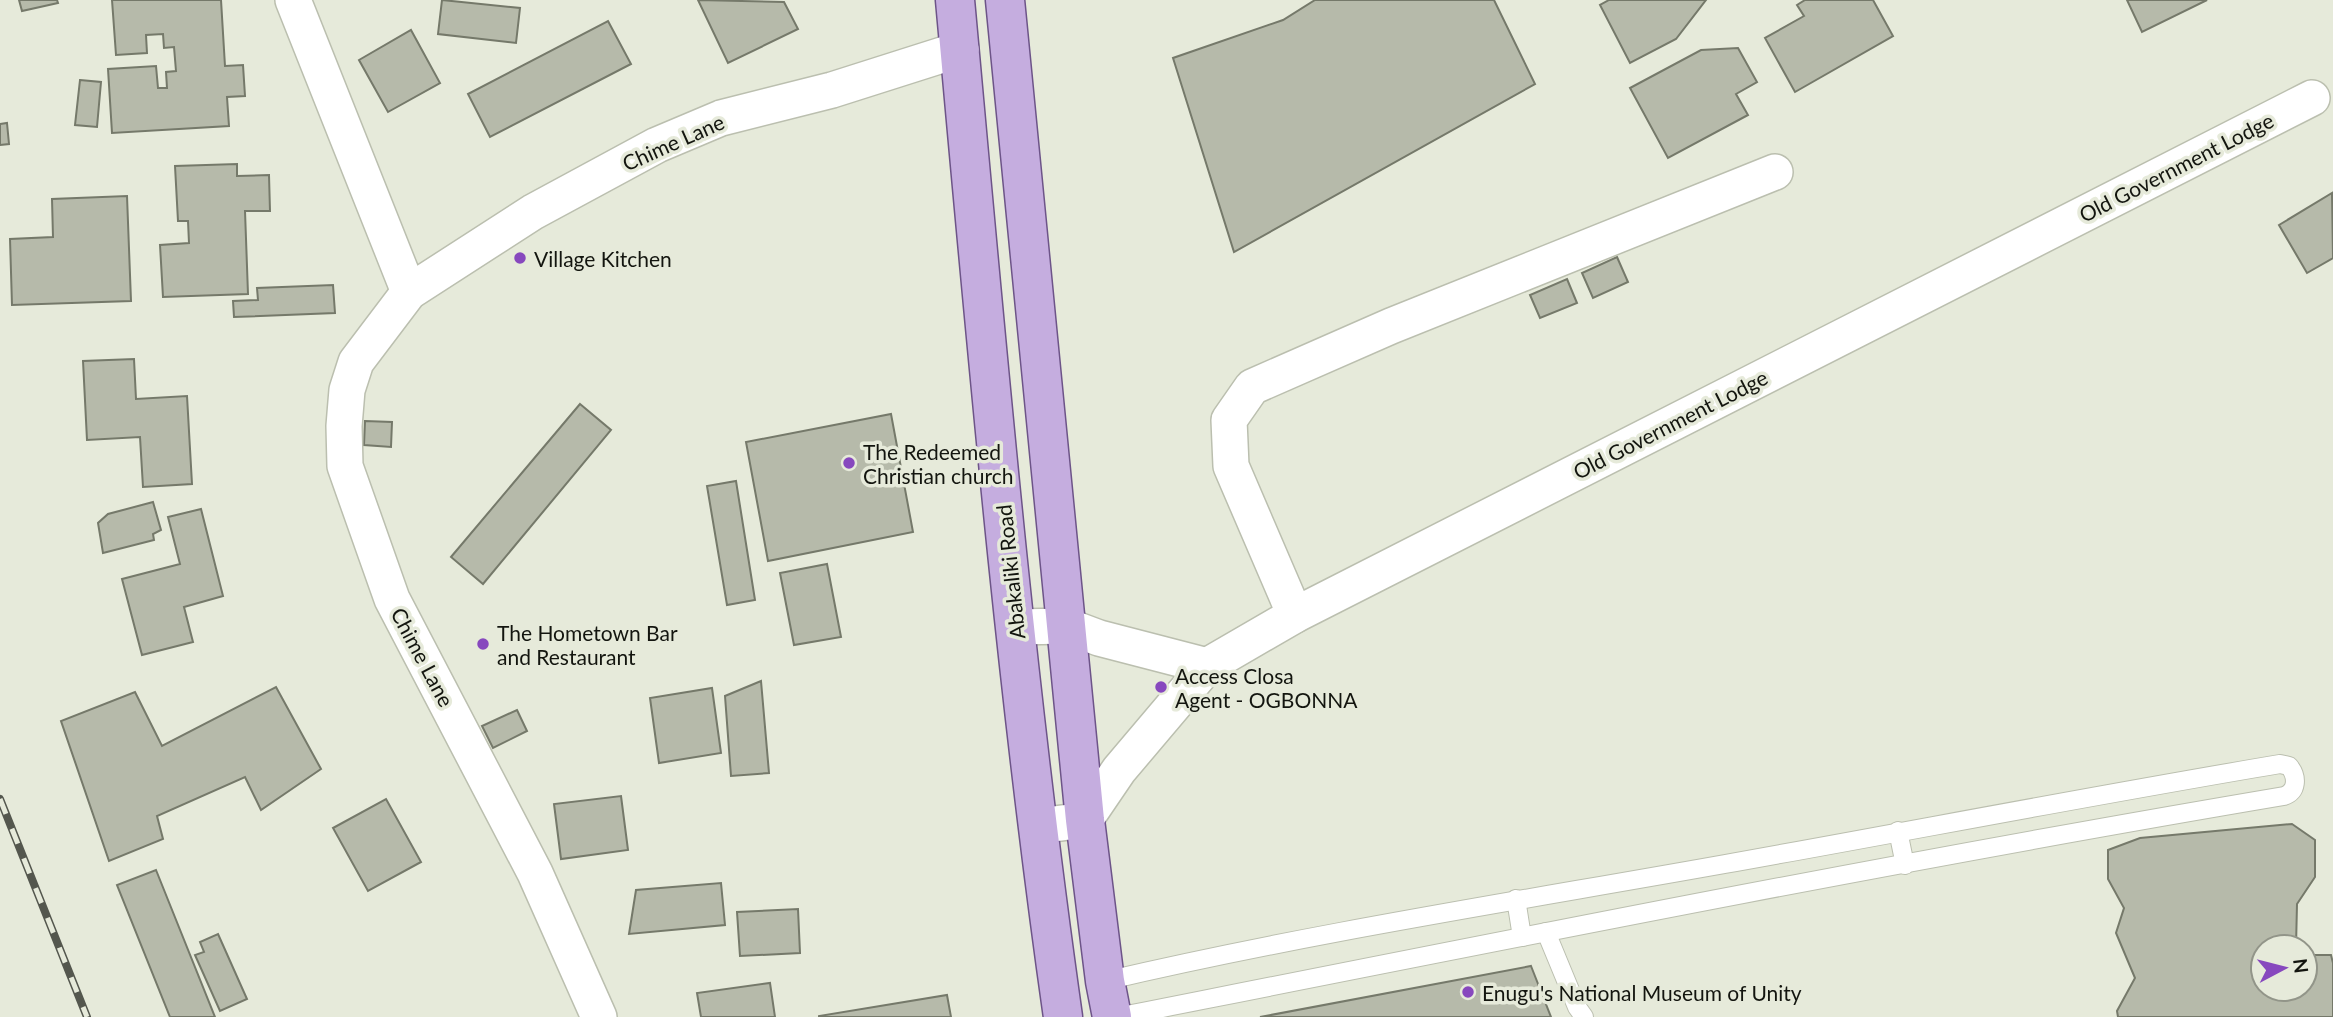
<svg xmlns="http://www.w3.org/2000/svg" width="2333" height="1017" font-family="Lato,sans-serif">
  <rect width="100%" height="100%" fill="#e6eada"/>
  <g fill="#b6baaa" stroke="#75796a" stroke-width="2">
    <path d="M19,0H57L58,3L22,11Z"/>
    <path d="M112,0H221L225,66L243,65L245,96L227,97L229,126L112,133L108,69L156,66L158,88H167L166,72L176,71L174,47L164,48L163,34L146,35L147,53L116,55Z"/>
    <path d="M442,0L520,8L516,43L438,34Z"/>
    <path d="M698,0L784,2L798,29L728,63Z"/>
    <path d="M1315,0H1494L1535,84L1234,252L1173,58L1283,20Z"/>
    <path d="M1609,0H1706L1676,39L1630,63L1600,5Z"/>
    <path d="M1805,0H1873L1893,36L1795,92L1765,38L1804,16L1797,5Z"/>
    <path d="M2127,0H2207L2142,32Z"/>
    <path d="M608,21L631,64L490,137L468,94Z"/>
    <path d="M411,30L440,83L388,112L359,60Z"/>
    <path d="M1738,48L1757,82L1736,94L1748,115L1668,158L1630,88L1701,50Z"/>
    <path d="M80,80L101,82L97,127L75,125Z"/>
    <path d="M7,123L9,144L0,145V124Z"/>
    <path d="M237,164V176L269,175L270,211H245L248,294L163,297L160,245L189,243L188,221H178L175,166Z"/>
    <path d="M2332,193L2333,258L2307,273L2279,225Z"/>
    <path d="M127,196L131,301L12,305L10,239L53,237L52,199Z"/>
    <path d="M1617,257L1628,282L1593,298L1582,273Z"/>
    <path d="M1567,279L1577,303L1540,318L1530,295Z"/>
    <path d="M333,285L335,313L234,317L233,301L258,300L257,288Z"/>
    <path d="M134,359L136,399L187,396L192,484L143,487L140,437L87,440L83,361Z"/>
    <path d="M580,404L611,430L483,584L451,557Z"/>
    <path d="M891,414L913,532L768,561L746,442Z"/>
    <path d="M365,421L392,422L391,447L364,445Z"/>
    <path d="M736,481L755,600L727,605L707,486Z"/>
    <path d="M153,502L161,530L153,534L154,540L103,553L98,523L108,514Z"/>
    <path d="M201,509L223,596L184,607L193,642L142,655L122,579L180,564L168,517Z"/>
    <path d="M827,564L841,637L794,645L780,573Z"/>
    <path d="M761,681L769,773L731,776L725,696Z"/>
    <path d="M276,687L321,769L261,810L245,777L157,816L163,839L109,861L61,721L135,692L162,746Z"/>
    <path d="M712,688L721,753L659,763L650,698Z"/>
    <path d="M517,710L527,731L493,748L482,726Z"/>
    <path d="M621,796L628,850L561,859L554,804Z"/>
    <path d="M386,799L421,862L368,891L333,828Z"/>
    <path d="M2292,824L2315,840V877L2297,904L2296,947H2263V989H2305V955H2331L2333,963V1017H2118L2117,1011L2135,978L2116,933L2124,908L2108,879V850L2140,838Z"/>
    <path d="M156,870L215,1017H170L117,885Z"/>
    <path d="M721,883L725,925L629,934L636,890Z"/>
    <path d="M798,909L800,953L740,956L737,912Z"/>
    <path d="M218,934L247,999L220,1011L195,955L204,952L200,942Z"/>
    <path d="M1531,966L1551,1017H1260Z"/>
    <path d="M770,983L775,1017H701L697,993Z"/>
    <path d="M947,995L951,1017H819V1016Z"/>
  </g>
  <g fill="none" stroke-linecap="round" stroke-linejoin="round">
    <g stroke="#bbbfaf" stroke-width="20">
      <g id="lane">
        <path d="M1898,831L1905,865"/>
        <path d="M1516,899L1522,937"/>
        <path d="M1546,932L1577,1007L1584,1017"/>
        <path d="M1105,981C1310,933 1518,901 1725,864C1910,831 2095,795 2280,764L2289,766C2298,777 2297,792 2284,796C1893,862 1505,940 1117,1017"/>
      </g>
    </g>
    <g stroke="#bbbfaf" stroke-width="38">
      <g id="street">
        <path d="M293,0L409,292"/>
        <path d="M1295,615L1231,466L1229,420L1252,387L1391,326L1775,172"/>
        <path d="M1016,627L1067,626L1099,638L1207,666"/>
        <path d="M1038,826L1085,820L1119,770L1207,666L1295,615L2312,98"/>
        <path d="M599,1017L535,873L392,599L345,466L344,426L347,390L356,362L409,292L533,212L657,145L721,118L832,90L961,49"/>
      </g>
    </g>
    <g stroke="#6d5488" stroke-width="41">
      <g id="primary">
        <path d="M955,0C986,339 1015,680 1063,1017"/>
        <path d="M1005,0L1085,820L1105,981L1112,1017"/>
      </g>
    </g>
    <use href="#lane" stroke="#fff" stroke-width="18"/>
    <use href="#street" stroke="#fff" stroke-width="35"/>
    <use href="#primary" stroke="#c5addf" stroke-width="38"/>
    <g stroke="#54574e" stroke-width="8">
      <path id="rail" d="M0,799L87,1017"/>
    </g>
    <use href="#rail" stroke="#e6eada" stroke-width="5" stroke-dasharray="16" stroke-linecap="butt"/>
  </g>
  <g fill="#8748be" stroke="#e6eada" stroke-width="2.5">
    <circle cx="520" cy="258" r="7"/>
    <circle cx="849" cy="463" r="7"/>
    <circle cx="483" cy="644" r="7"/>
    <circle cx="1161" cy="687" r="7"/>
    <circle cx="1468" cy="992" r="7"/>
  </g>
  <g text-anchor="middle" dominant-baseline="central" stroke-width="7" stroke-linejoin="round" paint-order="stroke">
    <g font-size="21" fill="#13150f" stroke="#e6eada">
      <text transform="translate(673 142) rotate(-24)">Chime Lane</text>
      <text transform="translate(2176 167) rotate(-27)">Old Government Lodge</text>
      <text transform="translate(1670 424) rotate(-27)">Old Government Lodge</text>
      <text transform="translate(1010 572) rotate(-96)">Abakaliki Road</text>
      <text transform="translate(423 657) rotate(62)">Chime Lane</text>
    </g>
    <g font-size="21" fill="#13150f" stroke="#e6eada" text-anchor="start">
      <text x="534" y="258">Village Kitchen</text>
      <text x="863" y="451">The Redeemed<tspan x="863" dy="24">Christian church</tspan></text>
      <text x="497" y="632">The Hometown Bar<tspan x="497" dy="24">and Restaurant</tspan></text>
      <text x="1175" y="675">Access Closa<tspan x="1175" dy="24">Agent - OGBONNA</tspan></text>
      <text x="1482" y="992">Enugu's National Museum of Unity</text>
    </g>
  </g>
  <g transform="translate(2284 968) rotate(83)"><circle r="33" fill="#e6eada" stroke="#929589" stroke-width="2"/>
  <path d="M0-5L12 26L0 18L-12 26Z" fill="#8748be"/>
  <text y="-10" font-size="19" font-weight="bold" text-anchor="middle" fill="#13150f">N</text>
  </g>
</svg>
